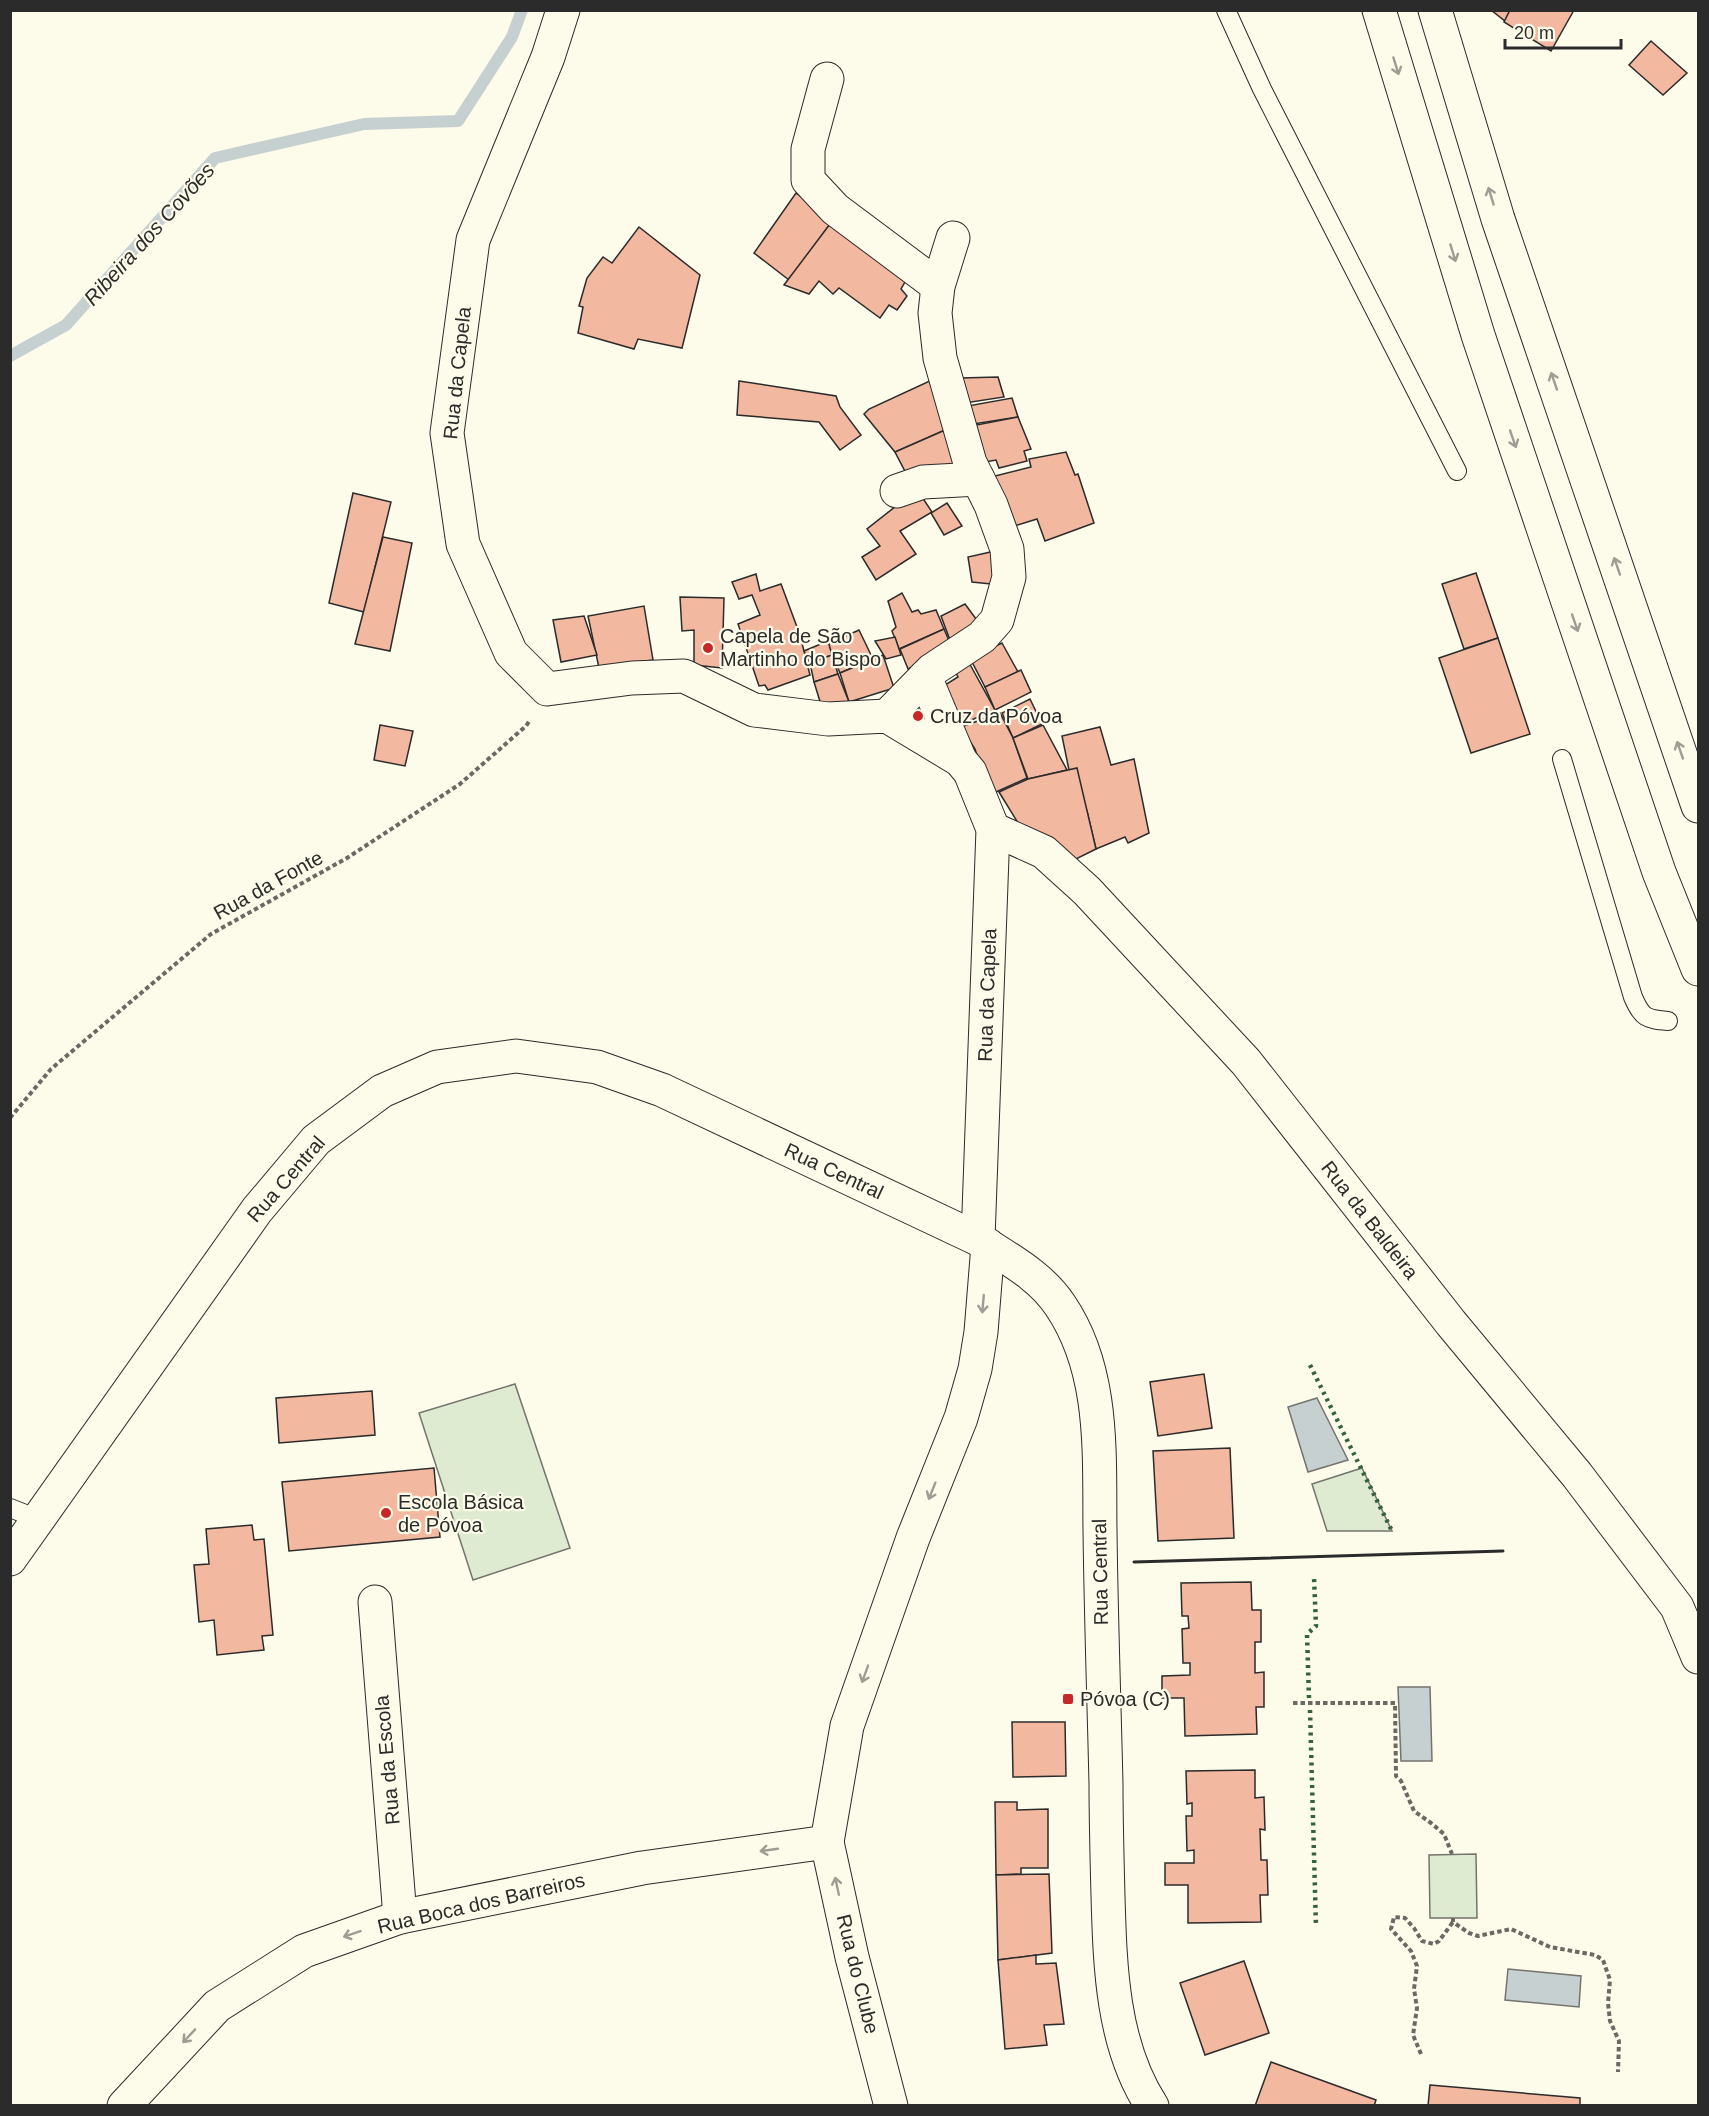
<svg xmlns="http://www.w3.org/2000/svg" width="1709" height="2116" font-family="Helvetica,sans-serif">
  <rect width="100%" height="100%" fill="#fdfbea"/>
  <g fill="#deebd1" stroke="#74746e" stroke-width="1.5">
    <path d="M515,1384L570,1548L473,1580L419,1413Z"/>
    <path d="M1362,1468L1392,1531H1327L1312,1484Z"/>
    <path d="M1476,1854L1477,1918H1430L1429,1855Z"/>
  </g>
  <g fill="#c7d0d0" stroke="#74746e" stroke-width="1.5">
    <path d="M1317,1398L1348,1460L1308,1472L1288,1407Z"/>
    <path d="M1398,1687H1430L1432,1761H1401Z"/>
    <path d="M1508,1969L1581,1976L1579,2007L1505,2000Z"/>
  </g>
  <g fill="none" stroke-linecap="round" stroke-linejoin="round">
    <path stroke="#c7d0d0" stroke-width="12" d="M10,356L66,325L215,158L364,124L458,121L512,37L522,10"/>
  </g>
  <g fill="#f2b8a0" stroke="#2b2b2b" stroke-width="1.5">
    <path d="M1491,10H1510L1505,21Z"/>
    <path d="M1510,10H1574L1551,51L1504,22Z"/>
    <path d="M1651,41L1687,73L1663,95L1629,65Z"/>
    <path d="M796,193L833,220L789,280L754,253Z"/>
    <path d="M833,220L909,275L901,289L907,296L897,310L889,305L880,318L839,288L833,294L819,281L809,294L784,285Z"/>
    <path d="M639,227L700,275L682,348L638,339L634,349L578,333L583,307L579,306L587,278L603,257L612,263Z"/>
    <path d="M998,377L1004,397L965,403L961,378Z"/>
    <path d="M934,379L954,426L895,452L864,414L869,409Z"/>
    <path d="M739,381L836,396L840,407L861,435L840,450L819,422L737,415Z"/>
    <path d="M1012,398L1018,417L967,425L962,407Z"/>
    <path d="M1018,417L1031,449L1024,451L1027,461L999,468L996,460L979,463L966,427Z"/>
    <path d="M952,427L956,471L908,477L895,452Z"/>
    <path d="M1066,452L1075,475L1078,474L1094,523L1045,541L1037,519L1011,527L987,478L1031,467L1029,459Z"/>
    <path d="M915,491H918L932,512L900,531L916,554L876,580L862,557L880,546L867,529Z"/>
    <path d="M353,493L391,502L364,612L329,603Z"/>
    <path d="M947,503L962,526L944,535L931,513Z"/>
    <path d="M383,537L412,543L390,651L355,644Z"/>
    <path d="M995,551V569L991,584L972,582L968,557Z"/>
    <path d="M1476,573L1498,638L1464,649L1442,584Z"/>
    <path d="M756,574L760,591L781,584L800,635L810,675L768,690L765,685L759,686L738,624L760,615L752,595L739,599L732,582Z"/>
    <path d="M902,593L912,612L918,610L921,614L936,610L944,629L899,649L892,631L896,627L888,601Z"/>
    <path d="M680,597L724,598L722,668L694,665V630L682,631Z"/>
    <path d="M965,604L982,627L953,648L941,616Z"/>
    <path d="M644,606L653,660L599,668L588,616Z"/>
    <path d="M584,616L597,655L561,662L553,620Z"/>
    <path d="M944,629L952,648L908,669L900,649Z"/>
    <path d="M859,630L873,659L840,673L828,644Z"/>
    <path d="M895,637L901,655L886,659L875,641Z"/>
    <path d="M1498,638L1530,734L1471,753L1439,658Z"/>
    <path d="M828,641L832,655L810,663L804,651Z"/>
    <path d="M1002,643L1018,672L985,687L970,658Z"/>
    <path d="M832,655L838,674L814,682L810,663Z"/>
    <path d="M883,655L894,688L849,702L840,673Z"/>
    <path d="M967,659L995,710L962,724L945,685L958,677L953,667Z"/>
    <path d="M1021,670L1031,692L995,710L985,687Z"/>
    <path d="M838,674L849,702L822,708L814,682Z"/>
    <path d="M1030,699L1042,724L1013,738L1002,713Z"/>
    <path d="M1000,713L1013,738L1027,778L996,792L984,777L975,749L961,727Z"/>
    <path d="M380,725L413,731L405,766L374,760Z"/>
    <path d="M1043,725L1067,770L1028,779L1013,738Z"/>
    <path d="M1100,727L1111,765L1134,759L1149,833L1128,843L1125,837L1096,849L1087,811L1069,770L1062,736Z"/>
    <path d="M1077,768L1096,849L1072,861L1023,831L999,792L1028,779Z"/>
    <path d="M1204,1374L1212,1428L1158,1436L1150,1382Z"/>
    <path d="M372,1391L375,1435L279,1443L276,1398Z"/>
    <path d="M1230,1448L1234,1538L1158,1541L1153,1451Z"/>
    <path d="M434,1468L440,1537L289,1551L282,1482Z"/>
    <path d="M252,1525L254,1540L264,1539L273,1635L262,1636L264,1650L217,1655L214,1620L199,1622L194,1565L209,1564L206,1529Z"/>
    <path d="M1251,1582L1252,1610H1261V1642H1255V1673L1264,1672V1707H1256L1257,1734L1185,1736L1184,1698H1162V1676L1190,1675V1663H1183L1182,1629L1189,1628L1188,1616H1182L1181,1583Z"/>
    <path d="M1012,1722H1065L1066,1776L1013,1777Z"/>
    <path d="M1255,1770V1798L1264,1797L1265,1830L1260,1829L1261,1860H1267L1268,1895H1260L1261,1922L1188,1923V1885H1165V1863H1194V1850L1187,1851L1186,1816H1192V1803L1187,1804L1186,1771Z"/>
    <path d="M995,1802H1017V1810L1048,1809V1868H1021V1874L996,1875Z"/>
    <path d="M1049,1874L1052,1953L998,1960L996,1875Z"/>
    <path d="M1036,1955V1964L1056,1963L1064,2024L1044,2025L1047,2045L1005,2049L998,1960Z"/>
    <path d="M1244,1961L1269,2033L1205,2055L1180,1983Z"/>
    <path d="M1271,2062L1376,2100L1374,2106H1255Z"/>
    <path d="M1430,2085L1580,2098V2106H1428Z"/>
  </g>
  <g fill="none" stroke-linecap="round" stroke-linejoin="round">
    <g stroke="#2b2b2b" stroke-width="20">
      <g id="lane">
        <path d="M1226,10L1262,89L1457,471"/>
        <path d="M1562,759L1633,997C1642,1018 1646,1019 1668,1021"/>
        <path d="M10,1508L38,1519"/>
      </g>
    </g>
    <g stroke="#2b2b2b" stroke-width="35">
      <g id="street">
        <path d="M563,10L548,57L473,240L447,433L463,544L511,653L547,689L632,678L684,676L754,710L828,719L887,716L960,760L970,772L993,829L978,1239"/>
        <path d="M827,79L808,149V180L835,209L938,286"/>
        <path d="M897,491L923,482L978,479"/>
        <path d="M925,677L960,760"/>
        <path d="M887,716L932,670L982,637L997,620L1009,577L1007,549L991,505L970,463L940,358L935,313L938,286L953,238"/>
        <path d="M993,829L1044,852L1087,891L1246,1062L1451,1323L1577,1475L1677,1607L1698,1657"/>
        <path d="M375,1602L400,1917"/>
        <path d="M124,2106L217,2006L304,1951L400,1917L642,1868L827,1842"/>
        <path d="M891,2106L852,1957L827,1842L847,1726L913,1538L961,1418L975,1369L981,1332L988,1245"/>
      </g>
    </g>
    <g stroke="#2b2b2b" stroke-width="35">
      <path id="secondary" d="M10,1559L257,1210L316,1140L382,1091L437,1067L516,1056L597,1067L662,1090L978,1239C1008,1259 1040,1275 1060,1305C1105,1371 1099,1454 1100,1530C1101,1615 1104,1699 1106,1784C1106,1821 1107,1858 1108,1896C1110,1966 1112,2045 1152,2106"/>
    </g>
    <g stroke="#2b2b2b" stroke-width="35">
      <g id="highway">
        <path d="M1379,10L1478,335L1659,872L1698,969"/>
        <path d="M1435,10L1498,219L1698,806"/>
      </g>
    </g>
    <g stroke="#6a6964" stroke-width="4" stroke-dasharray="4.5 3" stroke-linecap="butt">
      <path d="M10,1118L51,1069L211,934L347,858L460,784L526,726L530,720"/>
      <path d="M1293,1703H1395L1396,1776L1401,1781L1414,1811L1431,1823L1444,1834L1452,1854"/>
      <path d="M1453,1918V1922L1469,1933L1478,1936L1511,1929L1550,1947L1595,1955L1603,1960L1610,1980L1608,2003L1610,2021L1619,2041L1618,2072"/>
      <path d="M1421,2054L1413,2035L1417,2008L1414,1989L1417,1966L1411,1951L1391,1929L1394,1917L1405,1918L1414,1928L1422,1941L1434,1944L1439,1941L1453,1922"/>
    </g>
    <use href="#lane" stroke="#fdfbea" stroke-width="18"/>
    <use href="#street" stroke="#fdfbea" stroke-width="33"/>
    <use href="#secondary" stroke="#fdfbea" stroke-width="33"/>
    <use href="#highway" stroke="#fdfbea" stroke-width="33"/>
    <g stroke="#34623c" stroke-width="4.5" stroke-dasharray="3 4.5" stroke-linecap="butt">
      <path d="M1310,1365L1392,1531"/>
      <path d="M1309,1698L1307,1634L1316,1626L1314,1577"/>
      <path d="M1310,1710L1316,1927"/>
    </g>
    <path stroke="#2b2b2b" stroke-width="3" d="M1134,1562L1503,1551"/>
  </g>
  <defs><path id="oneway-shaft" d="M-6 0H5M1.5-3L5.5 0L1.5 3" fill="none" stroke-width="1.6" stroke-linecap="round" stroke-linejoin="round" transform="scale(1.5)"/></defs>
  <g stroke="#9e9d94">
    <use href="#oneway-shaft" transform="translate(1396 66) rotate(73)"/>
    <use href="#oneway-shaft" transform="translate(1491 196) rotate(-107)"/>
    <use href="#oneway-shaft" transform="translate(1453 253) rotate(73)"/>
    <use href="#oneway-shaft" transform="translate(1554 381) rotate(-109)"/>
    <use href="#oneway-shaft" transform="translate(1513 439) rotate(71)"/>
    <use href="#oneway-shaft" transform="translate(1617 566) rotate(-109)"/>
    <use href="#oneway-shaft" transform="translate(1575 623) rotate(71)"/>
    <use href="#oneway-shaft" transform="translate(1680 750) rotate(-109)"/>
    <use href="#oneway-shaft" transform="translate(983 1304) rotate(95)"/>
    <use href="#oneway-shaft" transform="translate(932 1491) rotate(112)"/>
    <use href="#oneway-shaft" transform="translate(865 1674) rotate(110)"/>
    <use href="#oneway-shaft" transform="translate(769 1850) rotate(172)"/>
    <use href="#oneway-shaft" transform="translate(837 1886) rotate(-102)"/>
    <use href="#oneway-shaft" transform="translate(352 1934) rotate(161)"/>
    <use href="#oneway-shaft" transform="translate(189 2036) rotate(133)"/>
  </g>
  <g fill="#c62828" stroke="#fdfbea" stroke-width="2">
    <circle cx="708" cy="648" r="6"/>
    <circle cx="918" cy="716" r="6"/>
    <circle cx="386" cy="1513" r="6"/>
    <rect x="1062" y="1693" width="12" height="12" rx="3"/>
  </g>
  <g text-anchor="middle" dominant-baseline="central" stroke-width="4.5" stroke-linejoin="round" paint-order="stroke">
    <g font-size="20" fill="#2b2b2b" stroke="#fdfbea">
      <text transform="translate(457 373) rotate(-84)">Rua da Capela</text>
      <text transform="translate(268 885) rotate(-29)">Rua da Fonte</text>
      <text transform="translate(987 995) rotate(-88)">Rua da Capela</text>
      <text transform="translate(834 1171) rotate(25)">Rua Central</text>
      <text transform="translate(286 1179) rotate(-49)">Rua Central</text>
      <text transform="translate(1370 1220) rotate(52)">Rua da Baldeira</text>
      <text transform="translate(1100 1572) rotate(-91)">Rua Central</text>
      <text transform="translate(387 1760) rotate(-95)">Rua da Escola</text>
      <text transform="translate(481 1903) rotate(-13)">Rua Boca dos Barreiros</text>
      <text transform="translate(858 1974) rotate(76)">Rua do Clube</text>
    </g>
    <g font-size="20" fill="#2b2b2b" stroke="#fdfbea" text-anchor="start">
      <text x="720" y="636">Capela de São<tspan x="720" dy="23">Martinho do Bispo</tspan></text>
      <text x="930" y="716">Cruz da Póvoa</text>
      <text x="398" y="1502">Escola Básica<tspan x="398" dy="23">de Póvoa</tspan></text>
      <text x="1080" y="1699">Póvoa (C)</text>
    </g>
    <g font-size="21" font-style="italic" fill="#2b2b2b" stroke="#fdfbea">
      <text transform="translate(149 234) rotate(-48)">Ribeira dos Covões</text>
    </g>
  </g>
  <rect width="1709" height="2116" fill="none" stroke="#2b2b2b" stroke-width="24"/>
  <path d="M1505 39v9h116v-9" fill="none" stroke="#2b2b2b" stroke-width="3"/>
  <text x="1514" y="39" font-size="18" fill="#2b2b2b" stroke="#fdfbea" stroke-width="4.5" paint-order="stroke">20 m</text>
</svg>
